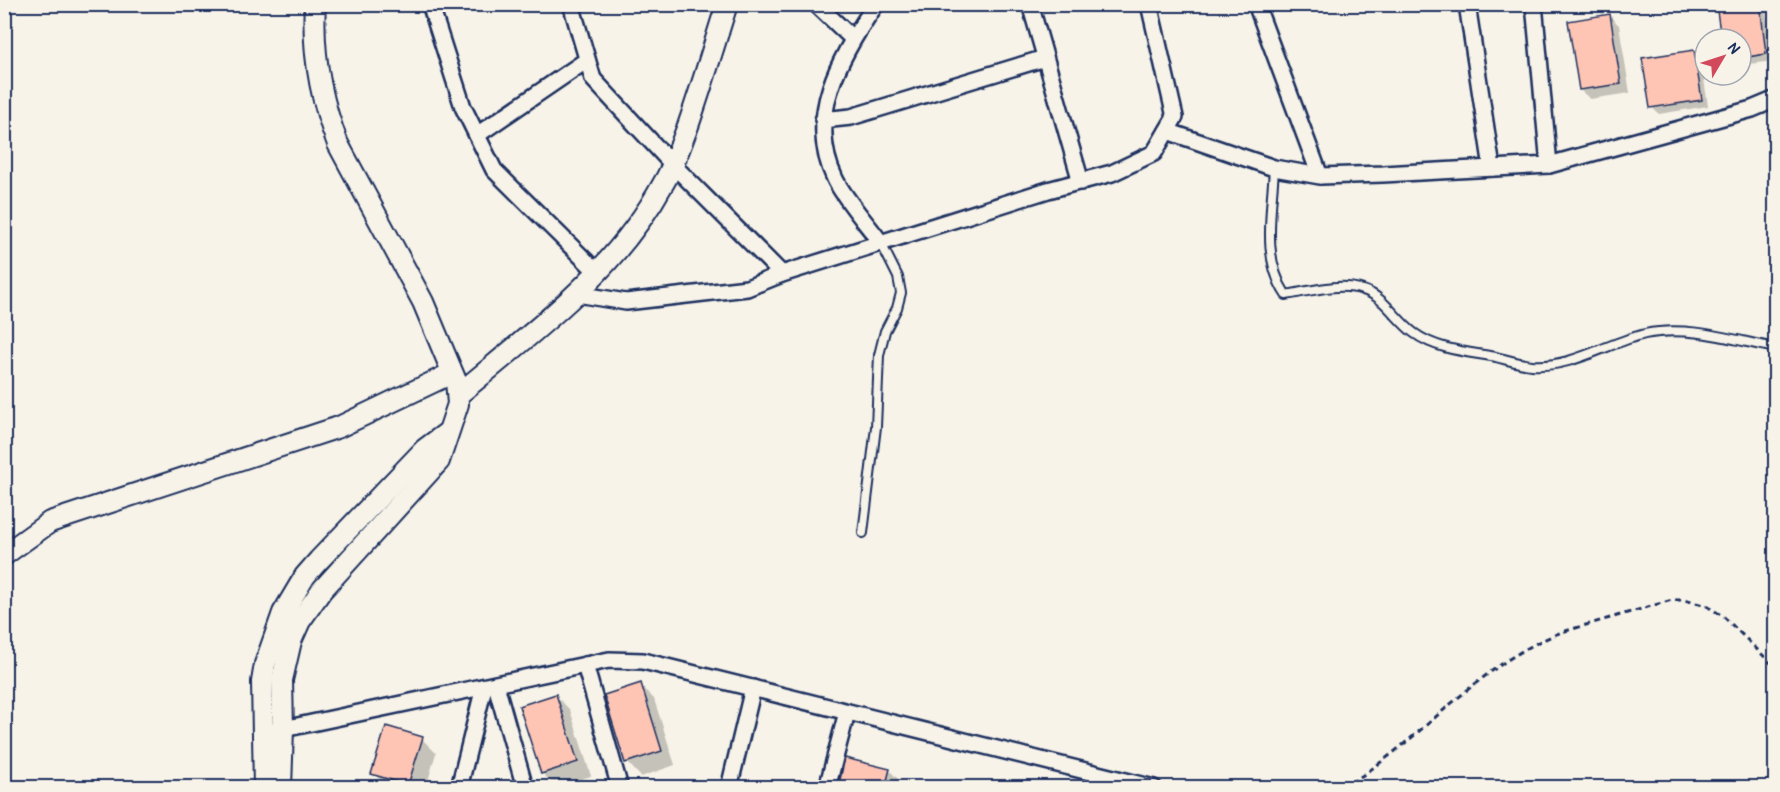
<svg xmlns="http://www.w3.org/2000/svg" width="1780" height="792" font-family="'Patrick Hand',sans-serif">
  <rect width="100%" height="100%" fill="#f7f3e8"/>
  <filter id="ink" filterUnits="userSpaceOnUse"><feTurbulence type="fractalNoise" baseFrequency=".0167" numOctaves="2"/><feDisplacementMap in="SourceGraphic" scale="12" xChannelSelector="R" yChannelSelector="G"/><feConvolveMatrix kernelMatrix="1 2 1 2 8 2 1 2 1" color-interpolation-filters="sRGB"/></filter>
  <g filter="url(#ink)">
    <g fill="#0003">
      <path d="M1718,4H1765L1773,61L1741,65V39H1722Z"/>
      <path d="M1609,16L1619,25L1630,93L1590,99L1580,90Z"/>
      <path d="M1694,52L1701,59L1708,106L1659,114L1651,107Z"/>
      <path d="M640,685L654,699L675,765L641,777L627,762Z"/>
      <path d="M556,696L570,710L591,776L556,787L542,773Z"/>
      <path d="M422,739L436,753L426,788H388L373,773Z"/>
      <path d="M889,770L903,784L902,788H840Z"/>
    </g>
    <g fill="#fec4b4" stroke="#1b2f5e" stroke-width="1.5">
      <path d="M1716,4H1760L1766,54L1741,58V39H1721Z"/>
      <path d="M1610,14L1621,84L1579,90L1568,21Z"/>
      <path d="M1694,50L1702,100L1650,108L1642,58Z"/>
      <path d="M641,683L662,751L625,763L604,695Z"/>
      <path d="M556,694L578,762L541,774L519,706Z"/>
      <path d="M386,726L423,737L408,785L371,774Z"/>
      <path d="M845,758L890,769L885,788H838Z"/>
      <path d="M926,781L955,788H925Z"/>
    </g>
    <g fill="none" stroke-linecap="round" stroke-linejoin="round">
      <g stroke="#1b2f5e" stroke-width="12">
        <g id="service">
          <path d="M1274,168C1272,210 1261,258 1286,295C1310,291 1340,282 1363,290C1385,297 1396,320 1414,333C1437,350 1469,352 1496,357C1508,360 1520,364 1532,365C1572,368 1607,343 1645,334C1688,325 1733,340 1776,348"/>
          <path d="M863,533L876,427L879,355L885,331L897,308L901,293L898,277L881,243"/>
        </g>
      </g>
      <g stroke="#1b2f5e" stroke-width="20">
        <g id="minor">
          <path d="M430,4L463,107L494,170L598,273"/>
          <path d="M571,4L593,79L673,165L782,274"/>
          <path d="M816,4L852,38"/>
          <path d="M876,4C840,56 805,116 835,179C844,198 868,225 881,243"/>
          <path d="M1030,4L1081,182"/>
          <path d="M1256,4L1320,176"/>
          <path d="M1467,4L1492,168"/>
          <path d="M1534,4L1549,165"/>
          <path d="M823,120L851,117L1045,58"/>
          <path d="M1167,131L1274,168L1320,176L1383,174L1549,165L1752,109L1776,99"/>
          <path d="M477,135L587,60"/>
          <path d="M577,294L626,302L747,288L782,274L1048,190L1112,173L1154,153L1175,117L1149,4"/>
          <path d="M585,665L620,788"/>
          <path d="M496,685L525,788"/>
          <path d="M274,731L609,660L643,661L1154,788"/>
          <path d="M459,788L484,687"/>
          <path d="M729,788L753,688"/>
          <path d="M827,788L847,712"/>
        </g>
      </g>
      <g stroke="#1b2f5e" stroke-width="24">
        <g id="tertiary">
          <path d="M459,394C534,331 615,272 663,184C674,166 680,146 688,126C702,86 714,45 727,4"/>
          <path d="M4,555L50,522L339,427L452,373"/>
          <path d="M264,788L262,682L265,664L283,613L305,576L319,560L425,449L448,432"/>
          <path d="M281,788L283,729L282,680L291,641L300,621L321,591L439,461L458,404L456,381L423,302L338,144C320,98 312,54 315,4"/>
        </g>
      </g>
      <path stroke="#1b2f5e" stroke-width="3" stroke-dasharray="6 4.5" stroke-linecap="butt" d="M1342,788C1421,743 1476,664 1562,632L1672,600H1684L1707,606L1724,617L1776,668"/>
      <use href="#service" stroke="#f7f3e8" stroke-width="8"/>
      <use href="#minor" stroke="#f7f3e8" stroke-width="15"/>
      <use href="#tertiary" stroke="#f7f3e8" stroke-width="20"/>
    </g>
  </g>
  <rect width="1780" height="792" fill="none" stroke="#f7f3e8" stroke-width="24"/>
  <rect x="12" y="12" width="1756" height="768" fill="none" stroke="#1b2f5e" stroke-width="2" filter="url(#ink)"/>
  <g transform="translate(1723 57) rotate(51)"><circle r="28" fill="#f7f3e8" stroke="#9fa5b1" stroke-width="1.5"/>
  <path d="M0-4.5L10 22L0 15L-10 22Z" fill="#d1495b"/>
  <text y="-9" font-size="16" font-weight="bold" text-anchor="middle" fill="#1b2f5e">N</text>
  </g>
</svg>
